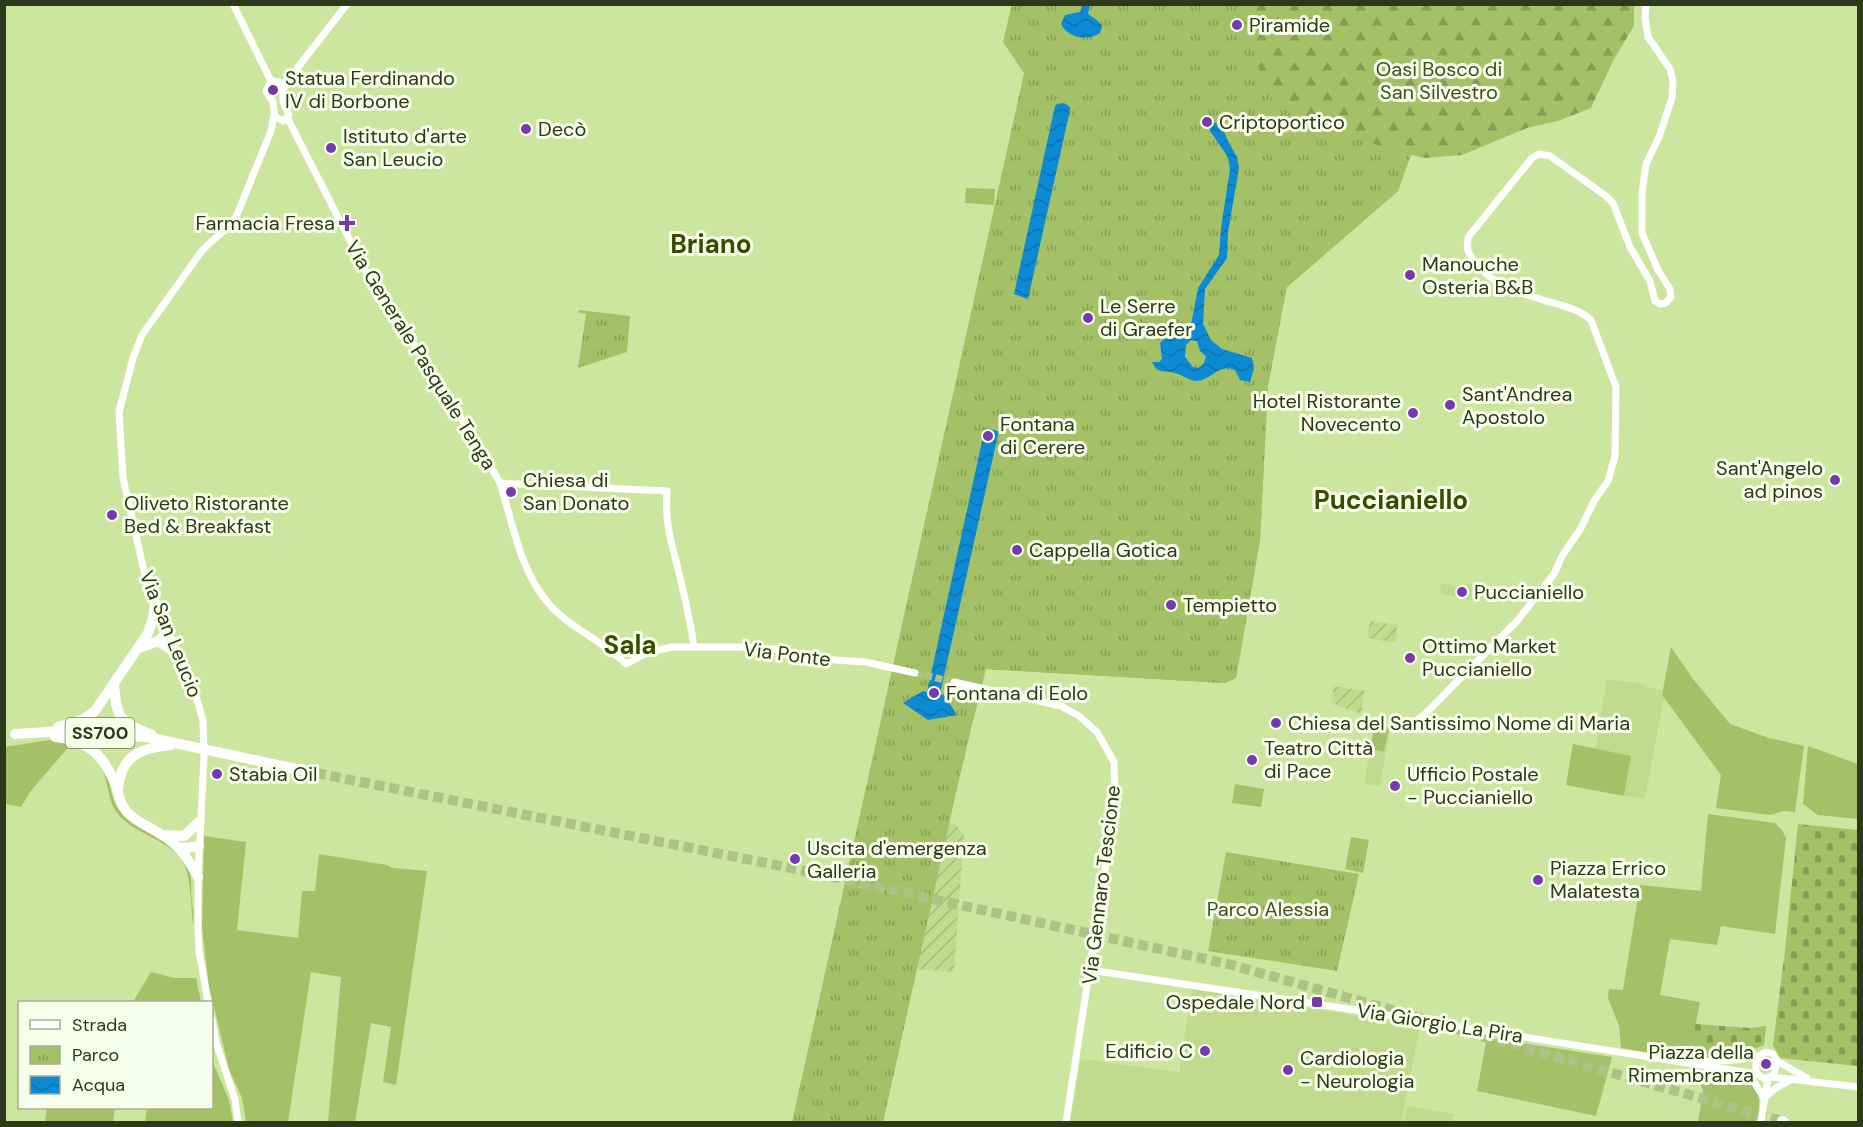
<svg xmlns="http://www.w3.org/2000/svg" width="1863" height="1127" font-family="'DM Sans',sans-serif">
  <defs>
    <pattern id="industrial-furrows" width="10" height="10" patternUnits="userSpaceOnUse" patternTransform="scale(1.5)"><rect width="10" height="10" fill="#c0db8d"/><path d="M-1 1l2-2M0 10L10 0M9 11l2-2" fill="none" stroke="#a5bd79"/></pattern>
    <pattern id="forest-firs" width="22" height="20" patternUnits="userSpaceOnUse" patternTransform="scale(1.5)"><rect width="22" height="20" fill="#a4c167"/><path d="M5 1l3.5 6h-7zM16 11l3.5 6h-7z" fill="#869e54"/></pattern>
    <pattern id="cemetery-stones" width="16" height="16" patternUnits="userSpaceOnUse" patternTransform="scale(1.5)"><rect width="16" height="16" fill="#a4c167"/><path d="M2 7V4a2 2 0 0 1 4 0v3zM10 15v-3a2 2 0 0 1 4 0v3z" fill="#869e54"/></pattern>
    <pattern id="park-tufts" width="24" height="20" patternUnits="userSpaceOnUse" patternTransform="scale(1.5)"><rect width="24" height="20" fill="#a4c167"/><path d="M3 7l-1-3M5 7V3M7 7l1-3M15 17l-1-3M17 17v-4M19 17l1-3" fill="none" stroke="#869e54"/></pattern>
    <pattern id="water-waves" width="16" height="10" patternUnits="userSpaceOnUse" patternTransform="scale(1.5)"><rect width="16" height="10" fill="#0c8ad4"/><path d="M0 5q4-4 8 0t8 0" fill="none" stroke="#0c72ab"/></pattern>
  </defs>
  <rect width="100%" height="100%" fill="#cde69f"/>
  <g fill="#c0db8d">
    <path d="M1442,583L1464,589L1470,583L1484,587L1480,603L1441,593V591L1439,590Z"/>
    <path d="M1607,679L1645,684V687L1663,690L1662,695L1664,697L1645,799L1624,796L1631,756L1595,749Z"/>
    <path d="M1375,723L1390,729L1380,786L1364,784Z"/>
    <path d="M1192,989L1420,1026L1401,1122H1070L1081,1059L1179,1072Z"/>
    <path d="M1407,1106L1454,1114L1453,1122H1404Z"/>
  </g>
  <g fill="url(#industrial-furrows)">
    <path d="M1370,621L1397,625L1396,643L1367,638Z"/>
    <path d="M1334,686L1365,691L1361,714L1331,703Z"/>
    <path d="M949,823L955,824L964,834L954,972L917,969Z"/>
  </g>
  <g fill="#a4c167">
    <path d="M966,188L995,189L994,205L965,203Z"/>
    <path d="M1671,647L1693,679L1730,724L1769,738L1804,746L1795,812L1784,811L1770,815L1716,808L1721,775L1662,695Z"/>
    <path d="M50,740C73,742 97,749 106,772C112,785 110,800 120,811C138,834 180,839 189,869C193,879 190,890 192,901C193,909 194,915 193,924C191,907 191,878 184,864C171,839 134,835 117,813C104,795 110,770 92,754C86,749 78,747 71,744L30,792L21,807L5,804L4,747Z"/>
    <path d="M1573,744L1631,756L1624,796L1566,785Z"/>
    <path d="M1808,746L1858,764V819L1818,815L1803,804Z"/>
    <path d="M1235,784L1264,789L1261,807L1232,803Z"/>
    <path d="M1708,814L1775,823L1782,830L1786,838L1775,934L1721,926L1717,945L1670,939L1660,995L1700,1002L1689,1058L1677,1057L1621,1048L1619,1026L1608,998L1609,989L1623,990L1640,885L1701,891Z"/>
    <path d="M204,836L246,842L237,930L298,938L302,891H315L319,854L387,865L393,868L427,871L396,1085L383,1082L391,1027L371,1023L355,1122H328L341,977L311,972L288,1122H246L242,1098L229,1069L209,987L202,927Z"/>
    <path d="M151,972L174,978H196L201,1002H133Z"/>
    <path d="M1487,1038L1612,1057L1596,1116L1477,1091Z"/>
    <path d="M212,1051L214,1065L229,1100L233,1122H145L147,1108H212Z"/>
    <path d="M1695,1068C1713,1071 1757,1075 1759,1099C1760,1106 1757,1115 1756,1122H1698L1703,1090L1695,1074Z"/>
    <path d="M47,1108H115L113,1122H45Z"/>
  </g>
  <path fill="url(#forest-firs)" d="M1225,5H1634V26L1614,59L1591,108L1558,121L1527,128L1462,155L1425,158L1411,155L1398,191L1287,287L1268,386L1260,540L1236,678L1225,683L985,669L955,797L883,1122H863L951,694L1276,126Z"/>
  <g fill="url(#cemetery-stones)">
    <path d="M1798,824L1858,830V1066L1780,1058L1773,1045L1785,950Z"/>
    <path d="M1695,1024L1750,1028L1766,1026L1764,1045L1734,1057L1689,1058Z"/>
  </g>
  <g fill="url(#park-tufts)">
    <path d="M1012,4L1251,5V41L1266,93L1309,129L1344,136L1411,154L1398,191L1286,288L1268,386L1260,540L1236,678L1225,683L986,669L961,769L883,1122H792L1024,73L1003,42Z"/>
    <path d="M579,310L630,316L627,352L578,368L586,314L578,312Z"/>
    <path d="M1375,723L1389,728L1384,752L1370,749Z"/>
    <path d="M1351,837L1369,840L1363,873L1345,869Z"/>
    <path d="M1226,852L1359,874L1337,971L1208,951Z"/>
  </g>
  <g fill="url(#water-waves)" fill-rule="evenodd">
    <path d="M1082,5H1090L1088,14L1097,20L1102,26L1100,33C1088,42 1068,38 1061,24L1065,15L1080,12Z"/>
    <path d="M1064,103L1070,107V110L1028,299L1014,294L1055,106L1057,104Z"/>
    <path d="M1213,122L1222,126L1227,139L1237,157L1239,168L1228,232L1227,258L1205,289L1203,324L1211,340L1222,349L1252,358L1254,368L1250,382L1240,380L1235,370C1219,363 1212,380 1197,381C1189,381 1183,375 1175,373C1164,370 1159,375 1152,362H1159L1162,359L1160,343L1163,340L1186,330L1191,325L1198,288L1219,255L1221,228L1230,169L1228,157L1210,131V124ZM1191,340L1197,341L1200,351L1206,356L1204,363L1199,368L1193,367L1185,357L1186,345Z"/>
    <path d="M985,428L998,431V435L940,694L945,696L957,715L928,720L903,703L923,691L927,692Z"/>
  </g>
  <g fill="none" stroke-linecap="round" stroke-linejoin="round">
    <path stroke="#adc385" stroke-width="7" stroke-dasharray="7 3.5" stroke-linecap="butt" d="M915,673L954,682"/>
    <g stroke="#adc385" stroke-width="10" stroke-dasharray="10 5" stroke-linecap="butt">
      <path d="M301,770L796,869L1228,964L1424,1019"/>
      <path d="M1453,1028L1782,1121"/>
    </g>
    <g stroke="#fff" stroke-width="7">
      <path d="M233,4L271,81"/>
      <path d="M271,81L280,82L283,89V102L289,115L284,121L275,117L273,102L266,91Z"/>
      <path d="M283,89L292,75L347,4"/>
      <path d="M288,119L368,276L432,371L494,472L500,483C513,524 520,571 549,604C570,628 603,641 626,664L649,652L672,647H739L777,649L819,659L866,662L915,673"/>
      <path d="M500,483L667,491C665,526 671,540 679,573C685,597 690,621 694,646"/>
      <path d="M954,682L1061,706L1079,716L1097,732L1114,762L1115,804L1066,1122"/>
      <path d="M1404,730L1425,714L1517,621L1554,574L1562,556L1581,528L1594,501L1608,481L1615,456L1616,387L1591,320C1581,311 1570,308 1557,304C1527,295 1494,288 1475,262C1468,253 1465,247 1469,236L1532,158L1539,154L1550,156L1606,196L1613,203L1630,247L1650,281L1655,301L1660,304L1666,303L1671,297L1670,289L1658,270L1642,233V193L1646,164L1659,137L1672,98L1673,81L1670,69L1648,37L1645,18L1646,4"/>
      <path d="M1090,970L1336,1007L1757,1074"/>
      <path d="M208,1002L199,951L198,933V877L204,756L203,720L195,693L147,584L123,478L119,412L133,358L142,335L201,252C212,239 227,231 236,217L271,131L274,115"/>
      <path d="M212,1020L216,1042L235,1100L238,1122"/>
      <path d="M1766,1052L1773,1054L1777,1061L1774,1074L1765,1079L1757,1074C1754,1065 1756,1056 1766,1052Z"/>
      <path d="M1777,1061L1807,1078"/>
      <path d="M1699,1062L1735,1060L1759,1056"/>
      <path d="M1741,1074L1754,1082L1764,1098"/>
      <path d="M1771,1077L1858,1087"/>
      <path d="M1764,1098L1776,1088L1792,1079"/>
      <path d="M1761,1122L1768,1078"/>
    </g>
    <g stroke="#fff" stroke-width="10">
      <path d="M158,641L178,654"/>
      <path d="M139,648L158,641L168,632"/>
      <path d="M114,684C116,715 119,724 151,734"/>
      <path d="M58,727L82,720L95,711L148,633L153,619L155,602"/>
      <path d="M15,734L64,731L147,737L301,770"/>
      <path d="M55,737C89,740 104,756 116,786C119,795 120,804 127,812C136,822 150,827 162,835C179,845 189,860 198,877"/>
      <path d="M118,789C121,755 141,748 171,745"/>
      <path d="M163,835L184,836L200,821"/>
      <path d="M178,847L187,848L199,846"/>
      <path d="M1782,1121L1784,1122"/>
    </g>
  </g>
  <g fill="#7639af" stroke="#f7ffea" stroke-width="2">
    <circle cx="1237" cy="25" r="6"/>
    <circle cx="273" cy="90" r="6"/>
    <circle cx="1207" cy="122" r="6"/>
    <circle cx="526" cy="129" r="6"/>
    <circle cx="331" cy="148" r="6"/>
    <path d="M344 214h6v6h6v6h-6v6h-6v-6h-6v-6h6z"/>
    <circle cx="1410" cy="275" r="6"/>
    <circle cx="1088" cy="318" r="6"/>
    <circle cx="1450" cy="405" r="6"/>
    <circle cx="1413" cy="413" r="6"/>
    <circle cx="988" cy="436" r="6"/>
    <circle cx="1835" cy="480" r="6"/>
    <circle cx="511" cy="492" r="6"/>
    <circle cx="112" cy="515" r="6"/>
    <circle cx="1017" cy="550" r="6"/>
    <circle cx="1462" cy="592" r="6"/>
    <circle cx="1171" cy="605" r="6"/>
    <circle cx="1410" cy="658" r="6"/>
    <circle cx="934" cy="693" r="6"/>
    <circle cx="1276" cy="723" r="6"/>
    <circle cx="1252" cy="760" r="6"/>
    <circle cx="217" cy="774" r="6"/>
    <circle cx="1395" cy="786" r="6"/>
    <circle cx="795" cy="859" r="6"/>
    <circle cx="1538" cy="880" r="6"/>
    <rect x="1311" y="996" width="12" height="12" rx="3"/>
    <circle cx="1205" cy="1051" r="6"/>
    <circle cx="1766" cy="1064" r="6"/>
    <circle cx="1288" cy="1070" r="6"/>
  </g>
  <g text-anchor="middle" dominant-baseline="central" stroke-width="6" stroke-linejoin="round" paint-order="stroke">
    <rect fill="#f7ffea" stroke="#6a7459" stroke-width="1.5" x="65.5" y="718" width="69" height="30" rx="4.5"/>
    <g font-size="18" font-weight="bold" fill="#2e381b">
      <text x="100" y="733">SS700</text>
    </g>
    <g font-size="20" fill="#2e381b" stroke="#f7ffea" text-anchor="start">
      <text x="1249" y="25">Piramide</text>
      <text x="285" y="78">Statua Ferdinando<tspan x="285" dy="23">IV di Borbone</tspan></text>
      <text x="1219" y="122">Criptoportico</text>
      <text x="538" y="129">Decò</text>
      <text x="343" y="136">Istituto d'arte<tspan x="343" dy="23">San Leucio</tspan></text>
      <text x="335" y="223" text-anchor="end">Farmacia Fresa</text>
      <text x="1422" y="264">Manouche<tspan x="1422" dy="23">Osteria B&amp;B</tspan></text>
      <text x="1100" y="306">Le Serre<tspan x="1100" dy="23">di Graefer</tspan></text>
      <text x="1462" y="394">Sant'Andrea<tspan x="1462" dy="23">Apostolo</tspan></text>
      <text x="1401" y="401" text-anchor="end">Hotel Ristorante<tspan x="1401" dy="23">Novecento</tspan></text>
      <text x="1000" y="424">Fontana<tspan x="1000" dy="23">di Cerere</tspan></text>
      <text x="1823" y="468" text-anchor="end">Sant'Angelo<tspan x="1823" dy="23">ad pinos</tspan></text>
      <text x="523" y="480">Chiesa di<tspan x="523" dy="23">San Donato</tspan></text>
      <text x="124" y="503">Oliveto Ristorante<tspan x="124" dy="23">Bed &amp; Breakfast</tspan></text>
      <text x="1029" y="550">Cappella Gotica</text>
      <text x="1474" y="592">Puccianiello</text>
      <text x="1183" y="605">Tempietto</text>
      <text x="1422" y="646">Ottimo Market<tspan x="1422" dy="23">Puccianiello</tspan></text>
      <text x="946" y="693">Fontana di Eolo</text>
      <text x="1288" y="723">Chiesa del Santissimo Nome di Maria</text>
      <text x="1264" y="748">Teatro Città<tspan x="1264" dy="23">di Pace</tspan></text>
      <text x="229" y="774">Stabia Oil</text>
      <text x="1407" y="774">Ufficio Postale<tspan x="1407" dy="23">- Puccianiello</tspan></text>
      <text x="807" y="848">Uscita d'emergenza<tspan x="807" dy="23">Galleria</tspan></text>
      <text x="1550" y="868">Piazza Errico<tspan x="1550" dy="23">Malatesta</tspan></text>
      <text x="1305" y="1002" text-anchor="end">Ospedale Nord</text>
      <text x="1193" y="1051" text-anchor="end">Edificio C</text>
      <text x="1754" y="1052" text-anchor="end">Piazza della<tspan x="1754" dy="23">Rimembranza</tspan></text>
      <text x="1300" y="1058">Cardiologia<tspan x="1300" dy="23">- Neurologia</tspan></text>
    </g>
    <g font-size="20" fill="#404f21" stroke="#f7ffea">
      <text x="1439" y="69">Oasi Bosco di<tspan x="1439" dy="23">San Silvestro</tspan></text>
      <text x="1268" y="909">Parco Alessia</text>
    </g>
    <g font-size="20" fill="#2e381b" stroke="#f7ffea">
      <text transform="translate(421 355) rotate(58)">Via Generale Pasquale Tenga</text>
      <text transform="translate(171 634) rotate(68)">Via San Leucio</text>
      <text transform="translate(787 654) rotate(7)">Via Ponte</text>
      <text transform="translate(1101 885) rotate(-83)">Via Gennaro Tescione</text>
      <text transform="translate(1440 1023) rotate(9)">Via Giorgio La Pira</text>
    </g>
    <g font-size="26" font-weight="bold" fill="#394c00" stroke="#f7ffea">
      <text x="711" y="244">Briano</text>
      <text x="1391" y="500">Puccianiello</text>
      <text x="630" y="645">Sala</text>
    </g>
  </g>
  <rect width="1863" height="1127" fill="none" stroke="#2e381b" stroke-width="12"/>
  <rect x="18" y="1001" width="195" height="108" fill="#f7ffea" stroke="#a7af97" stroke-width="1.5"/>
  <rect x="30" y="1020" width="30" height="9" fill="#ffffff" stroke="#a7af97" stroke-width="1.5"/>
  <text x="72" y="1031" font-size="18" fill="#2e381b">Strada</text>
  <rect x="30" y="1046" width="30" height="18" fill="url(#park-tufts)" stroke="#a7af97" stroke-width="1.5"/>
  <text x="72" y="1061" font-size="18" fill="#2e381b">Parco</text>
  <rect x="30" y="1076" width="30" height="18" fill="url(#water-waves)" stroke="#a7af97" stroke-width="1.5"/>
  <text x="72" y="1091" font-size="18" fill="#2e381b">Acqua</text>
</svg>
